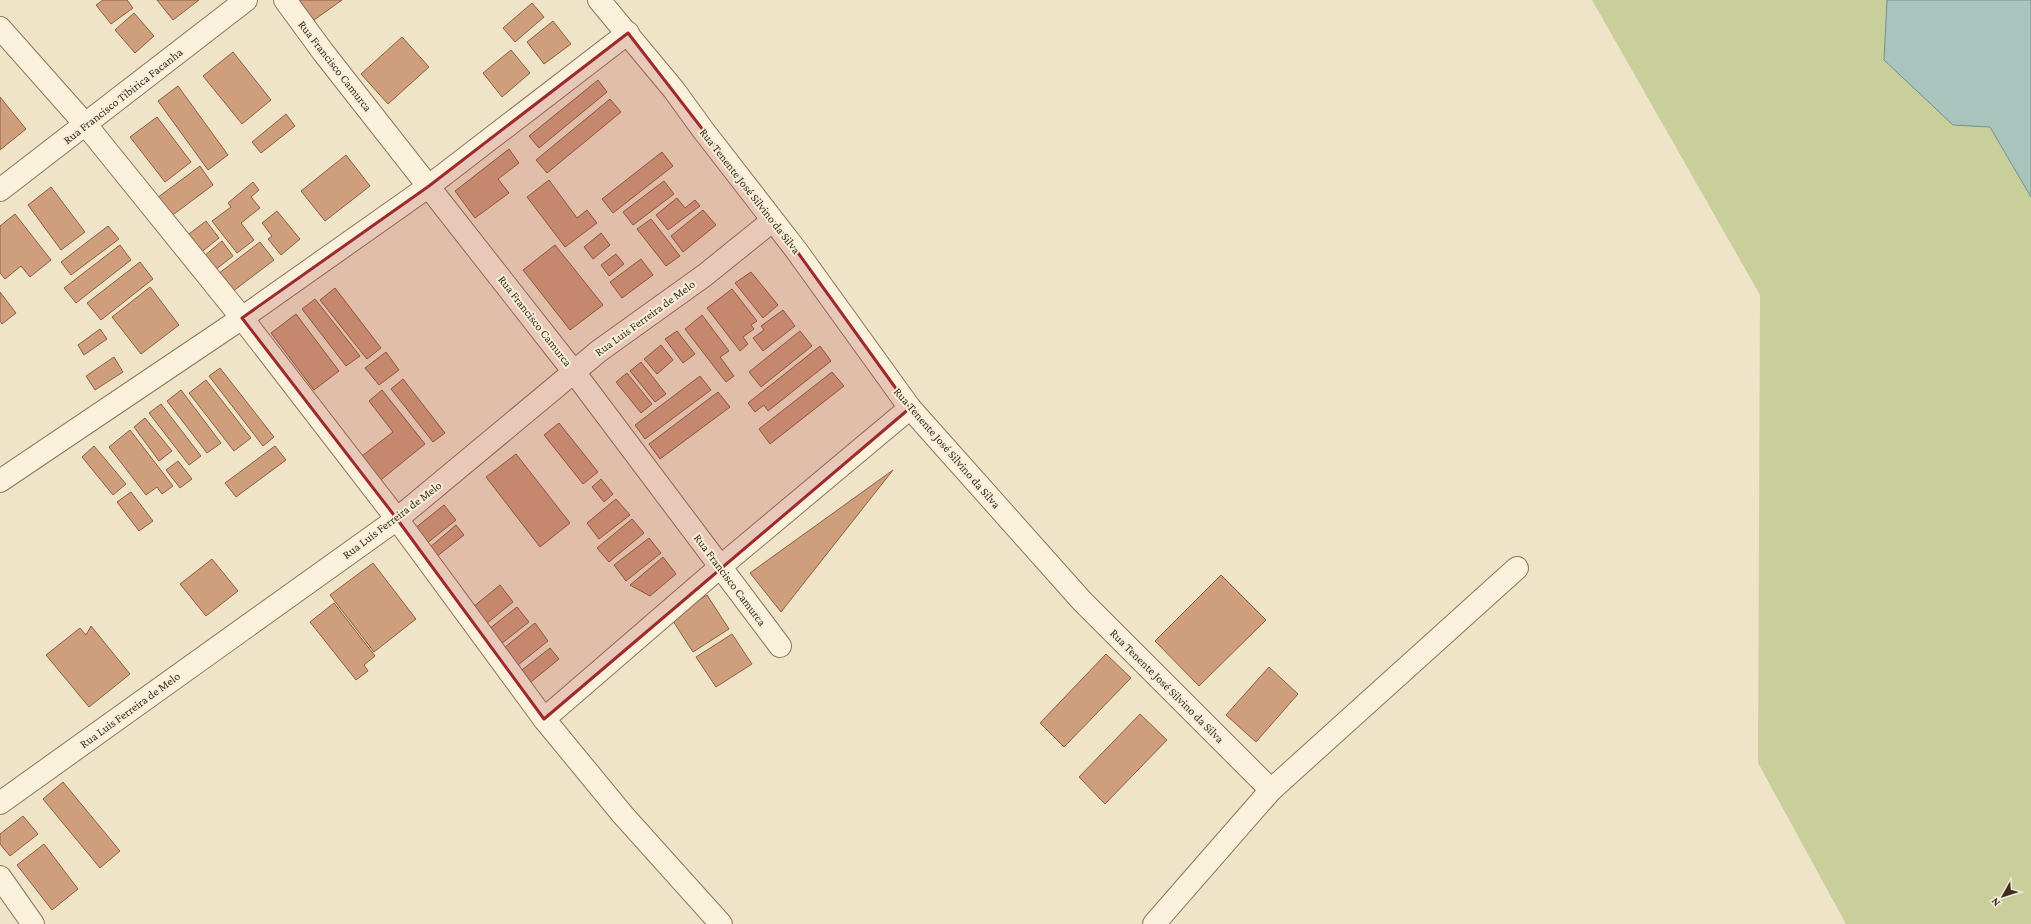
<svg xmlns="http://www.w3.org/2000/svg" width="2031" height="924" font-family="'Crimson Pro',serif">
  <rect width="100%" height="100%" fill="#f0e4c8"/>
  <path fill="#c9cf9b" d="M1592,0H1887L1884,60L1953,124L1990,127L2031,197V924H1846L1758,763L1760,295Z"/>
  <path fill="#a9c4bc" stroke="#6f938a" d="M1887,0H2031V197L1990,127L1953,125L1884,60Z"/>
  <g fill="#cf9f7d" stroke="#8d5f41">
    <path d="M103,0H127L133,8L111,24L96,5Z"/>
    <path d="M157,0H199L173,20Z"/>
    <path d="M299,0H342L314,20Z"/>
    <path d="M532,3L544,17L515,42L503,28Z"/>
    <path d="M134,13L154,36L135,53L115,30Z"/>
    <path d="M553,21L571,44L544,64L527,42Z"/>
    <path d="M402,37L429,67L388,104L361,74Z"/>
    <path d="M511,50L530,73L502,97L483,73Z"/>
    <path d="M233,52L271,100L242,124L203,76Z"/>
    <path d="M598,80L607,92L539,148L529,136Z"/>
    <path d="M178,86L228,155L208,170L158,101Z"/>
    <path d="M0,97L26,129L0,150Z"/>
    <path d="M610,99L621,112L547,173L536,160Z"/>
    <path d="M286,114L295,126L261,153L252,142Z"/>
    <path d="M157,117L191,162L165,182L130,137Z"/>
    <path d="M509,149L519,163L498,179L509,193L475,218L455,191Z"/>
    <path d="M662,152L673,166L613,213L602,199Z"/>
    <path d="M346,155L370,186L325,221L301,191Z"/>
    <path d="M200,166L213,185L170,217L157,198Z"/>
    <path d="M549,180L577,218L587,210L597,223L565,247L527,197Z"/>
    <path d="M664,181L674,194L633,225L623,212Z"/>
    <path d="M253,182L259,190L251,197L260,208L241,223L254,240L237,253L212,221L231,207L228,203Z"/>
    <path d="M51,187L85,232L61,250L28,205Z"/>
    <path d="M677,198L685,208L695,200L700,206L668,230L656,215Z"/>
    <path d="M703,210L716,225L683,252L671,236Z"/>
    <path d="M277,211L300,239L281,255L268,239L272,236L262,223Z"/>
    <path d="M15,214L51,260L30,277L21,266L5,279L0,273V226Z"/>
    <path d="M651,219L680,256L666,266L637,229Z"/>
    <path d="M206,221L219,238L199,254L185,237Z"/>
    <path d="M108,226L119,239L71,275L61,262Z"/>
    <path d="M601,233L610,245L593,259L584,247Z"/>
    <path d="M222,241L233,256L215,270L204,256Z"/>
    <path d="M260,242L274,260L232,292L218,274Z"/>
    <path d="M120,245L131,260L76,303L64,288Z"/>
    <path d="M555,245L603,305L570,330L523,270Z"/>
    <path d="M616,254L624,264L609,276L601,265Z"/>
    <path d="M641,259L653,275L622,298L610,282Z"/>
    <path d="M140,262L153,279L101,320L87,303Z"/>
    <path d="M751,272L778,305L763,318L735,283Z"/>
    <path d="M150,287L179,325L141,354L112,317Z"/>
    <path d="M335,288L381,348L367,359L320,300Z"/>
    <path d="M732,289L757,321L751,325L754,329L743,337L748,344L740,351L707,308Z"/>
    <path d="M0,292L16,313L2,324L0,321Z"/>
    <path d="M315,299L360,356L346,366L302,309Z"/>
    <path d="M783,310L795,326L763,351L753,338L764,330L761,326Z"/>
    <path d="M296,314L339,371L314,390L271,333Z"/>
    <path d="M702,315L729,351L720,357L734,376L726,382L685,329Z"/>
    <path d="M100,329L107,339L84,355L78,345Z"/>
    <path d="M677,331L695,354L683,363L665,339Z"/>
    <path d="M800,331L812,346L761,387L749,372Z"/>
    <path d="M661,345L673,360L657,374L644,359Z"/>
    <path d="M820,346L831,361L768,411L764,405L755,412L748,403Z"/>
    <path d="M386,352L399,370L379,385L365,368Z"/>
    <path d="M114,357L123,372L95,390L86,376Z"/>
    <path d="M641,362L666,394L655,402L630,371Z"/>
    <path d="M220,368L274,437L263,446L209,376Z"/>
    <path d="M832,372L844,386L770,444L759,429Z"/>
    <path d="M627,373L652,404L641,413L616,382Z"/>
    <path d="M700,376L711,390L645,439L635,425Z"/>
    <path d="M403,379L445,433L433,442L391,389Z"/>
    <path d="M206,380L251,438L234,451L189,393Z"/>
    <path d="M181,390L221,443L207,453L167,401Z"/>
    <path d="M382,390L425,444L377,483L358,459L393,432L369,401Z"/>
    <path d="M718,392L730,407L660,459L649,444Z"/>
    <path d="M161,404L201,456L189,465L149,413Z"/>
    <path d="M145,418L172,451L159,461L134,427Z"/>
    <path d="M559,423L598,472L583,484L544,435Z"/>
    <path d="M130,430L173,486L162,494L157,487L146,495L109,447Z"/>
    <path d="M94,446L126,484L113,495L82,457Z"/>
    <path d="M275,446L286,460L236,497L225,483Z"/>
    <path d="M516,454L570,523L540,547L486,477Z"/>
    <path d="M178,461L192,479L180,488L166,470Z"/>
    <path d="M893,470L781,612L750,573Z"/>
    <path d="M601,479L613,494L604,502L592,487Z"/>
    <path d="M131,492L153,521L139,531L117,502Z"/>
    <path d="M616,499L630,515L599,539L587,523Z"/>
    <path d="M444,505L456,520L426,544L414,529Z"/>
    <path d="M632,519L644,533L609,562L597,548Z"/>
    <path d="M456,525L464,535L436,557L429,548Z"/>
    <path d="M649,538L661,553L626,581L614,565Z"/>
    <path d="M663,557L676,574L650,596L630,585Z"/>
    <path d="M212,559L238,591L206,616L180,584Z"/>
    <path d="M373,563L416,619L374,652L330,595Z"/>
    <path d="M1221,575L1266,620L1199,686L1155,641Z"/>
    <path d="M500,585L513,602L486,624L473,607Z"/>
    <path d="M707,595L729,629L693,652L671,618Z"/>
    <path d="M334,603L375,656L364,665L368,671L356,680L310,622Z"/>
    <path d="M517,607L529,622L501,644L489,629Z"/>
    <path d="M535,623L548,641L518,665L505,647Z"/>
    <path d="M91,626L130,674L89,707L46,655L80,628L86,635Z"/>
    <path d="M732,634L752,664L716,687L696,657Z"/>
    <path d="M550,648L559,659L531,682L522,670Z"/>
    <path d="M1106,654L1131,678L1064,747L1040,723Z"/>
    <path d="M1269,667L1298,694L1256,742L1226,715Z"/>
    <path d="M1140,714L1167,740L1105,804L1079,777Z"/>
    <path d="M63,782L120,851L100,868L43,799Z"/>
    <path d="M23,816L38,834L10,856L0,844V834Z"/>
    <path d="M44,844L78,889L52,910L17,865Z"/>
  </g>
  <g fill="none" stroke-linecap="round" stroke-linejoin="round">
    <g stroke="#8d765c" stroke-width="24">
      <g id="minor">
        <path d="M285,0L323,52L574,372L780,646"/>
        <path d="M599,0L674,90L703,130L796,250L910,408L1082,601L1271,790"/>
        <path d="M0,28L86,125L242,318L397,519L544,719L623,815L721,924"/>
        <path d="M0,190L246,0"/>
        <path d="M0,481L242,318L429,186L628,33"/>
        <path d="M544,719L720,567L910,408"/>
        <path d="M0,803L397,519L599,351L705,275L772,221"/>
        <path d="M0,877L33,924"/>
        <path d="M1154,924L1271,790L1517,568"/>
      </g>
    </g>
    <use href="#minor" stroke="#faf1dc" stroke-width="22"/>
  </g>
  <path fill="#9e2a2b" fill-opacity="0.2" stroke="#9e2a2b" stroke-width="3" stroke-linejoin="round" d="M628,33L796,250L910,408L544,719L397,519L242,318L429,186Z"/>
  <g text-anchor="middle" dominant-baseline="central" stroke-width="4" stroke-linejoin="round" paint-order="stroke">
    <g font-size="12" fill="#3d2e20" stroke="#f7eed8">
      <text transform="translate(335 66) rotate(52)">Rua Francisco Camurca</text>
      <text transform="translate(123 96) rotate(-38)">Rua Francisco Tibirica Facanha</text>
      <text transform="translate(750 191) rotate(52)">Rua Tenente José Silvino da Silva</text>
      <text transform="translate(645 318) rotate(-36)">Rua Luis Ferreira de Melo</text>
      <text transform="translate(535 321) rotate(52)">Rua Francisco Camurca</text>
      <text transform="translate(947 448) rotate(49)">Rua Tenente José Silvino da Silva</text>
      <text transform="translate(392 520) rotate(-37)">Rua Luis Ferreira de Melo</text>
      <text transform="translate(730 580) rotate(53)">Rua Francisco Camurca</text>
      <text transform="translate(1167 686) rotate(45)">Rua Tenente José Silvino da Silva</text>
      <text transform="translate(130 710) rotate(-36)">Rua Luis Ferreira de Melo</text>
    </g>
  </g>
  <g transform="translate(2003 896) rotate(231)" stroke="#f7eed8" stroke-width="3" paint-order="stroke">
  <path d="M0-3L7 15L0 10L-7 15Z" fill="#3d2e20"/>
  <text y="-6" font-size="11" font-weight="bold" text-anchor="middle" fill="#3d2e20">N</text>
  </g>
</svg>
